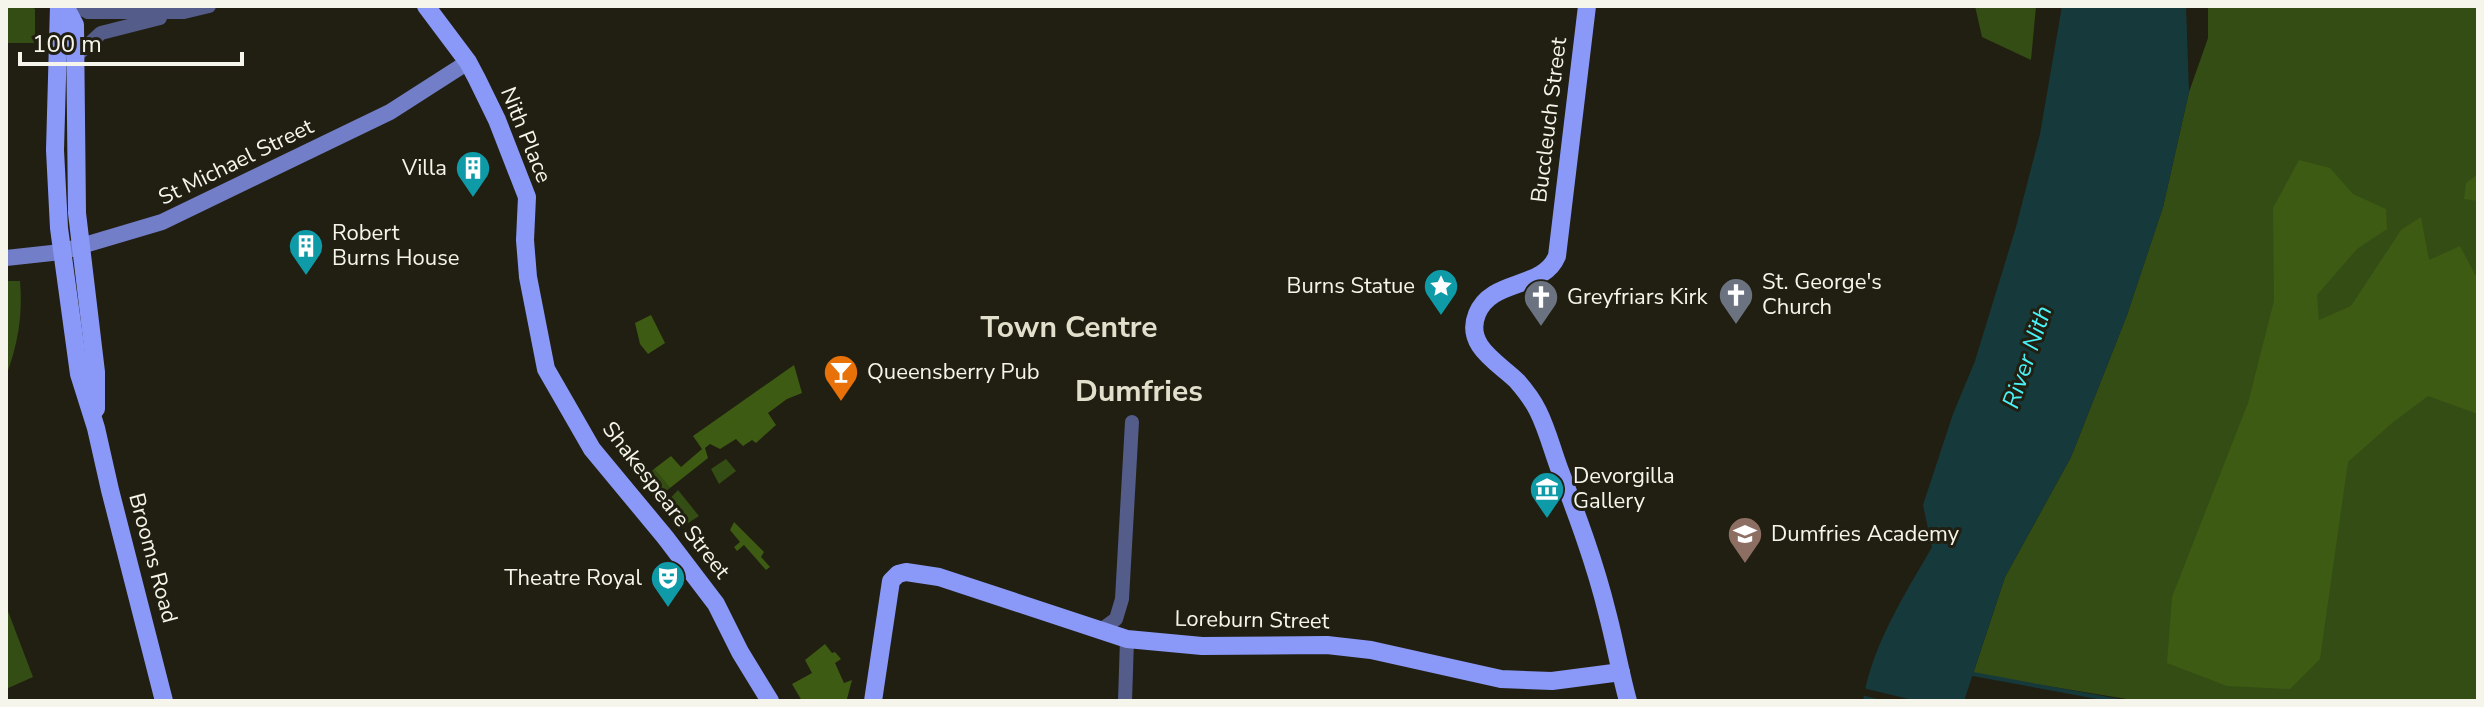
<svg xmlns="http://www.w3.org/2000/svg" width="2484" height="707" font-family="'Nunito Sans',sans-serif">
  <rect width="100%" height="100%" fill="#211f11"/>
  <g fill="#344d14">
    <path d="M6,6H31L35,9V43H6Z"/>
    <path d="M1975,6H2036L2031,60L1982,37Z"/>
    <path d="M2208,6H2478V701H2139L1973,674L2005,577L2071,457L2127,315L2163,207L2189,92L2208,38Z"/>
    <path d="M6,281H20C23,315 18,344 6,376Z"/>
    <path d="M726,459L736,471L719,484L711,469Z"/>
    <path d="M654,469L670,488L656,499L640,481Z"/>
    <path d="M678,490L699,516L685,525L680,524L662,507Z"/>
    <path d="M6,606L33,677L6,689Z"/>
  </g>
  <g fill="#3d5b13">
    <path d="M2299,160L2330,168L2353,194L2386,209L2387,229L2357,249L2317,295L2319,320L2351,306L2401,230L2421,217L2429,260L2460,246L2478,280V414L2428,396L2392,423L2348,462L2320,659L2290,689L2227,686L2167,663L2172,597L2248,403L2274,301L2273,208Z"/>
    <path d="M2478,174V201L2464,199L2466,183Z"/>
    <path d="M651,315L665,343L648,354L640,344L635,323Z"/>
    <path d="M794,365L802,393L787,399L768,413L776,425L756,443L752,440L743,446L736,439L720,449L710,444L705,448L708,458L670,488L654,469L671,456L681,467L702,449L693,436Z"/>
    <path d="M734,522L764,552L761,557L770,567L766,570L744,545L737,551L734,547L740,542L730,530Z"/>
    <path d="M825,644L832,653L835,652L841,659L835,663L844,683L852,680L847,699L802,701L792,684L812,673L805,660Z"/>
  </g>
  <path fill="#163a3b" d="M2062,6H2186L2189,92L2163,207L2127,315L2071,457L2005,577L1964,701H1863C1872,645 1904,596 1932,547L1923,505L1953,414L1975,361L2016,227L2040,134Z"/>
  <path fill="#211f11" d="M1863,688L1917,701H1886L1861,695Z"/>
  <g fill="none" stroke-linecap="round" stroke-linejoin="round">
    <path stroke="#163a3b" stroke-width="4" d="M1973,674L2119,701"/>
    <g stroke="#545c8a" stroke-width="14">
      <path d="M77,6L88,12H184L209,6"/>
      <path d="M76,56L101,33L160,18"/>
      <path d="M1101,630L1116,619L1122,599L1132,422"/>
      <path d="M1125,701L1127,639"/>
    </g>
    <path stroke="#727ec8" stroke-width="16" d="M6,258L61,252L162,222L390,112L468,62"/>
    <g stroke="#8a99f8" stroke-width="18">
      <path d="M59,6L55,150L59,228L79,374L96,428L110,490L164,701"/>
      <path d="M65,6L75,25L77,213L96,372V409"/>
      <path d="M426,6L468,62L477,79L497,120L527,197L525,240L528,277L546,369L592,449L665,537L716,604L740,652L770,701"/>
      <path d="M1587,6L1557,256C1543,290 1491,278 1477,314C1464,346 1499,363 1517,381C1524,389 1533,401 1538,411C1547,429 1552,449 1559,468C1577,515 1595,563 1607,612C1615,642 1620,672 1628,701"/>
      <path d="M873,701L891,581L898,574L906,572L939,577L1127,639L1202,646L1327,645L1371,650L1501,679L1552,681L1621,672"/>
    </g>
  </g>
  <defs>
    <g id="building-pin" transform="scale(1.8)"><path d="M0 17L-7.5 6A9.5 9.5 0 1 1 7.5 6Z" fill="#0f9aa8" stroke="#211f11"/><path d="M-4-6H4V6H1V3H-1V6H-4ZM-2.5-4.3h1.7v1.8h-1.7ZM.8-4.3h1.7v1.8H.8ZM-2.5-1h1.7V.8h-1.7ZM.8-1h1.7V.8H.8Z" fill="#fff"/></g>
    <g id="sight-pin" transform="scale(1.8)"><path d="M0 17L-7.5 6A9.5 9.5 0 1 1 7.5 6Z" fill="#0f9aa8" stroke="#211f11"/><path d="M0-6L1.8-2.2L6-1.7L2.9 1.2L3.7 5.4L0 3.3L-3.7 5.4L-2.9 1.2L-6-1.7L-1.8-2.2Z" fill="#fff"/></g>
    <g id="church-pin" transform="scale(1.8)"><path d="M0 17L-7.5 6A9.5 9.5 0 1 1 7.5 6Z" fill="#6b7280" stroke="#211f11"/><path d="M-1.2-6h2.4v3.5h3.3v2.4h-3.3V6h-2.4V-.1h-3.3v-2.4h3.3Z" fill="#fff"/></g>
    <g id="bar-pin" transform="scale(1.8)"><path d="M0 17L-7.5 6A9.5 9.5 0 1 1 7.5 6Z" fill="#e8710a" stroke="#211f11"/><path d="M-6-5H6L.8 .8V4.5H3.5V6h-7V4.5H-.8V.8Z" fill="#fff"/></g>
    <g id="museum-pin" transform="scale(1.8)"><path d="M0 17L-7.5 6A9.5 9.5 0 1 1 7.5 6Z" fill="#0f9aa8" stroke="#211f11"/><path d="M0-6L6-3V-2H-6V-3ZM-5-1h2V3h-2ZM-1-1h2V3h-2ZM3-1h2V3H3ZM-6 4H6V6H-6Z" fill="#fff"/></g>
    <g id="school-pin" transform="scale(1.8)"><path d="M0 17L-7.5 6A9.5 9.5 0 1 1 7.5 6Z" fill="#8d6e63" stroke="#211f11"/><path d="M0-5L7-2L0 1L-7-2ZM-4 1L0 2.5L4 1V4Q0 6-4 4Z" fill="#fff"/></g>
    <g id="theatre-pin" transform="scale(1.8)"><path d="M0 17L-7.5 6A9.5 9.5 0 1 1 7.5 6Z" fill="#0f9aa8" stroke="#211f11"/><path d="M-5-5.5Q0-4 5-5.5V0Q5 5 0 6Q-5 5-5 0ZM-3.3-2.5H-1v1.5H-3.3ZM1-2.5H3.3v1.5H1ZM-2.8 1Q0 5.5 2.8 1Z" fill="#fff"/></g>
  </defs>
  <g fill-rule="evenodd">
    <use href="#building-pin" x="473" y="168"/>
    <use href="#building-pin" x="306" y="246"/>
    <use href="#sight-pin" x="1441" y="286"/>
    <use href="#church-pin" x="1736" y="295"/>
    <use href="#church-pin" x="1541" y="297"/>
    <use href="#bar-pin" x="841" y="372"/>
    <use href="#museum-pin" x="1547" y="489"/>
    <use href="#school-pin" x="1745" y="534"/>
    <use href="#theatre-pin" x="668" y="578"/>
  </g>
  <g text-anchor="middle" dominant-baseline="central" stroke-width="6" stroke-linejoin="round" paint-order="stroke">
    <g font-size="22" fill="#f6f5eb" stroke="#211f11">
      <text transform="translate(1549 120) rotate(-83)">Buccleuch Street</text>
      <text transform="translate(526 135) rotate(68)">Nith Place</text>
      <text transform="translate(236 162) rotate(-26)">St Michael Street</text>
      <text transform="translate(666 500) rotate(52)">Shakespeare Street</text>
      <text transform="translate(153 558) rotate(75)">Brooms Road</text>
      <text transform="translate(1252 620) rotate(1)">Loreburn Street</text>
    </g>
    <g font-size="22" fill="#f6f5eb" stroke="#211f11" text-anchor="start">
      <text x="447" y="168" text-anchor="end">Villa</text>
      <text x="332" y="233">Robert<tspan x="332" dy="25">Burns House</tspan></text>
      <text x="1762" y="282">St. George's<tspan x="1762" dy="25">Church</tspan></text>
      <text x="1415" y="286" text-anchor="end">Burns Statue</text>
      <text x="1567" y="297">Greyfriars Kirk</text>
      <text x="867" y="372">Queensberry Pub</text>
      <text x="1573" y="476">Devorgilla<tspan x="1573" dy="25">Gallery</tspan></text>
      <text x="1771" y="534">Dumfries Academy</text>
      <text x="642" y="578" text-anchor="end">Theatre Royal</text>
    </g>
    <g font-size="24" font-style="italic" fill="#49f2f7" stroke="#211f11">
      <text transform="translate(2027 357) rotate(-71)">River Nith</text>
    </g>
    <g font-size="30" font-weight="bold" fill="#e2dfcc" stroke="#211f11">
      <text x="1069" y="327">Town Centre</text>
      <text x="1139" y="391">Dumfries</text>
    </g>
  </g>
  <rect width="2484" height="707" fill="none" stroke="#f6f5eb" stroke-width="16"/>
  <path d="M20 52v12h222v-12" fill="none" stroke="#f6f5eb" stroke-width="4"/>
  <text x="32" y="52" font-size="24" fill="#f6f5eb" stroke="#211f11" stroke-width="6" paint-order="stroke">100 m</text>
</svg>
